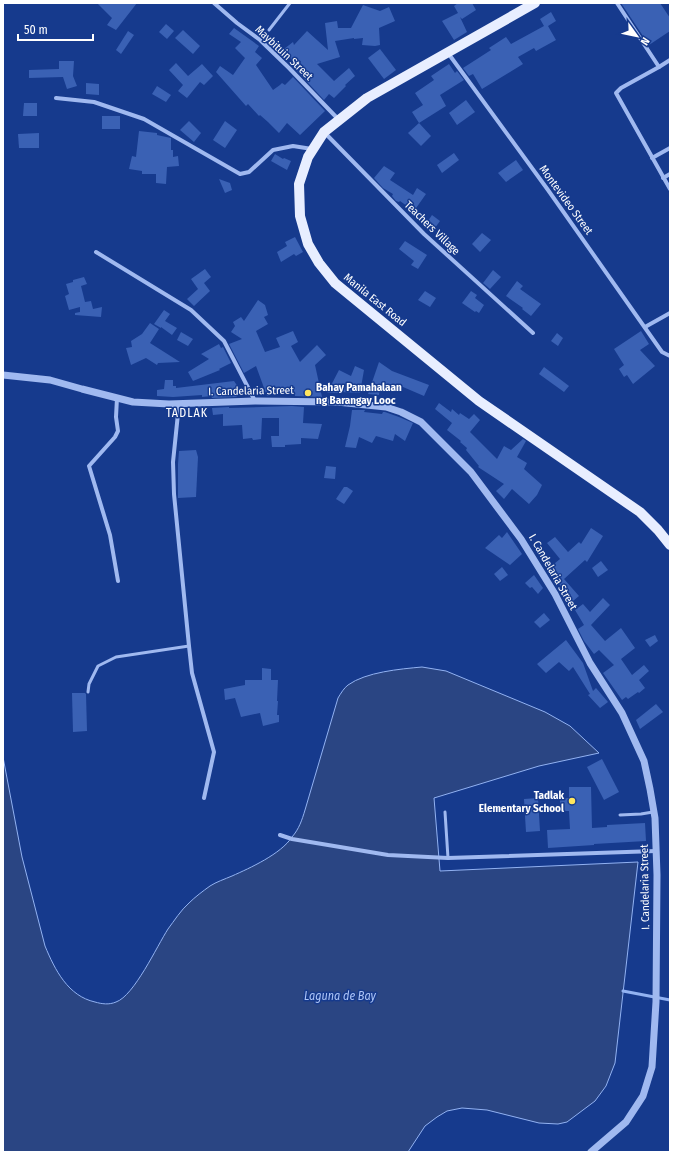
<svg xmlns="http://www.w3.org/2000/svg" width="673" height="1155" font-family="'Fira Sans Condensed',sans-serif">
  <rect width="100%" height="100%" fill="#163a8d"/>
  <path fill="#2a4583" stroke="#92b2f2" d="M422,667L446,671L545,712L570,726L599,753L539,766L434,798L440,871L638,862L615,1063L606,1086L595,1101L567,1122L558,1124L539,1123L487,1110L462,1108L447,1111L437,1117L425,1126L408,1152H3V757L22,857L45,946C55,970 68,996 95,1002C102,1004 109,1005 116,1002C134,996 157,946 168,929C174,921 181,910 189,903C195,897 203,891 210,886C216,882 225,879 232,876C250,868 281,854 292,837C299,829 302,820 305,810L338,698C341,693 344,688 348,685C366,672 400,669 422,667Z"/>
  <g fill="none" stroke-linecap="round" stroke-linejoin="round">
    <path stroke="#92b2f2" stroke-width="3" d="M623,991L670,1000"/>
  </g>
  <g fill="#3a61b4">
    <path d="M97,3H137L116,30L107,25L112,18Z"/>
    <path d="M458,3H472L476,10L462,19L460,17L467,32L454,40L442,21L458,13L454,6Z"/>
    <path d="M621,3H660L670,18V31L649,45Z"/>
    <path d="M363,5L380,11L389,7L395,21L379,28L380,45L375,46L362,45L363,38L354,39V38L335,41L340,57L317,64L334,81L349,68L355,76L345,85L346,86L334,98L329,94L324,100L298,72L293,64L294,63L284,49L293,42L294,45L307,31L328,50L325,23L337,21L338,28H351Z"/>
    <path d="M551,12L556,21L548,26L556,40L536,51L534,48L518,57L523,64L482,89L473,74L469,76L463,68L491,50L489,48L506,37L511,44L544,26L540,19Z"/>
    <path d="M166,24L174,31L167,39L159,32Z"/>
    <path d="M234,28L259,46L255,52L262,58L256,65L273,90L280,85L282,83L285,85L293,77L325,111L300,135L287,123L279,133L268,122L260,115L259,116L248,104L246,106L216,72L220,66L233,75L245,58L235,48L241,42L229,34Z"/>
    <path d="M183,30L200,46L193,54L175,38Z"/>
    <path d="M128,31L134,35L121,54L116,50Z"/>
    <path d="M380,49L396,70L384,79L368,58Z"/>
    <path d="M59,61H74L73,76L77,86L67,89L63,77L29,78V70L59,69Z"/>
    <path d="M176,63L188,76L202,64L213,76L204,85L200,82L187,98L178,91L183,85L169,70Z"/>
    <path d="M449,64L455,73L457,71L464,80L440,95L446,106L419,123L412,112L423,105L415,93L434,80L431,76Z"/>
    <path d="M86,83L99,84V95L86,94Z"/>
    <path d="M157,86L171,95L166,102L152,94Z"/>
    <path d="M466,100L475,112L457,125L449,113Z"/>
    <path d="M24,103H37V116H23Z"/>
    <rect x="102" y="116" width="18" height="13"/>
    <path d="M189,121L201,133L194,142L180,130Z"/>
    <path d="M225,121L237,130L225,148L213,140Z"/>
    <path d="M419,123L431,136L421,146L408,133Z"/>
    <path d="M139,131L157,133V135L171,138V150H173V157L178,156L179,166L167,167L166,184L156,183V174H142V171L129,169L132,156L136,157Z"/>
    <path d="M39,133V148H19L18,134Z"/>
    <path d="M454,153L459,160L442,173L437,165Z"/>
    <path d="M275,154L283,159L284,158L291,161L287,170L271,161Z"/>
    <path d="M516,160L523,170L506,182L498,173Z"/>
    <path d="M384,166L395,173L390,180L413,195L417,188L426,194L414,211L400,201L399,202L396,201L392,196L393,194L383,188L374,178Z"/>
    <path d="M219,179L230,183L232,190L225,193Z"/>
    <path d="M432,215L440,221L432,232L424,227Z"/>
    <path d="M482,233L491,240L480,252L472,244Z"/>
    <path d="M295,237L303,252L296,256L294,254L281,262L277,252L287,246L285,242Z"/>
    <path d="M405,241L427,255L418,269L411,265L414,261L399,249Z"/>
    <path d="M205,269L211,277L204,283L210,291L194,306L187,299L198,289L191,279Z"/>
    <path d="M493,270L501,277L490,289L483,283Z"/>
    <path d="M84,277L87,284L81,286L85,302L91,301L93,309L102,307L101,317L75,315V313L80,312V307L69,310L65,296L69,294L66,284L73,282V280Z"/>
    <path d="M517,281L523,286L520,289L541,304L531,316L522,309L523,308L506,296Z"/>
    <path d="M425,291L436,298L430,307L418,300Z"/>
    <path d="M471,291L477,295L475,298L484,305L479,313L476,311L475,312L462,303Z"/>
    <path d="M258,300L265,305L268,315L264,317L268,324L256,331L265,352L280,347L276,338L293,331L298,342L291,346L300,362L317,345L326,355L315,365L322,397L295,396L293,386L267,396L256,366L244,373L229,344L242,339L231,332L235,326L233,322L241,317L244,321Z"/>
    <path d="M164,310L170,314L165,321L177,328L172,335L161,327V328L154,324Z"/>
    <path d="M150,323L159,329L150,343L180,362L158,363L157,365L146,358L131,365L126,348L132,347L131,341L142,334Z"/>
    <path d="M641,331L649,344L640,350L655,366L633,384L627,375L624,377L619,369L624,365L614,349Z"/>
    <path d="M181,332L193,339L188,346L177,340Z"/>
    <path d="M557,333L563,338L558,346L551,341Z"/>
    <path d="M219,344L221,348L223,347L231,363L219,369L220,370L193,381L188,372L209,359L201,354Z"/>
    <path d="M379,362L392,371L429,385L424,396L396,384L392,391L380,385L379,395L368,394Z"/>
    <path d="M355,366L364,370L360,393L341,392L340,393H327L339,370L351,376Z"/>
    <path d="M544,367L569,386L564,392L539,374Z"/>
    <path d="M165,380H173V386H176V388L234,381L242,393L236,397L212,398L211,396L202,397V395L173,397L157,396V390L164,389Z"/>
    <path d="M439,403L451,412L452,409L459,415L460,413L469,419L474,414L480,420L470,432L497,459L504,446L511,450L523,439L526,441L517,457L527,463L524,469L542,485L537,495L529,504L512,489L504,499L496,491L504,484L478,467L479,466L466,450L467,448L460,442L461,441L447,430L452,423L435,409Z"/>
    <path d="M292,406L304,407L303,423L322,424L318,439L301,438V444L285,445V447H272L271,436H279V418H262L261,439L253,440L252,438L243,439L242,425L223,426V414L213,415L212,408L229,407V408Z"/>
    <path d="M352,410H365L364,412L382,414L383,412H385L399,417L413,423L405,441L395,434L393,441L376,436L372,443L359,437L356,448L345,447L350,426Z"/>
    <path d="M196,450L198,457L196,497L178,498V464L179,451Z"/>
    <path d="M326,466L336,467L335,479L324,478Z"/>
    <path d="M344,487H347L353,491L344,504L336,499Z"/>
    <path d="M591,528L603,536L587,562L585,560L564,579L579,596L573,601L550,573L551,572L549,568L560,559L547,543L555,537L568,552L579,542L581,544Z"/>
    <path d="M507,532L522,554L510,565L485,548L499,535L502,538Z"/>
    <path d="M601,561L608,570L598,577L592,568Z"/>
    <path d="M502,567L508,575L500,581L494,574Z"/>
    <path d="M534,575L543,588L538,594L532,587L530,588L525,583Z"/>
    <path d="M603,598L610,605L591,625L605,641L621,628L635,648L621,659L632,675L644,665L649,671L639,680L645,688L639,693L638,692L628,699L626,697L622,700L603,673L614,665L599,650L594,654L584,641L578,629L584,625L575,610L583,604L590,612Z"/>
    <path d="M544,613L550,620L540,628L534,622Z"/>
    <path d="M655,635L658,641L650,647L645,640Z"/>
    <path d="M566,640L583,663L593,691L596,688L608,702L600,708L588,695L590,694L573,667L569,671L559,662L546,673L537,664Z"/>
    <path d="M262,668L271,669V680H278L277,701H278L277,715H279V722L263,726L260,713L241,717L235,698L225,700L224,689L245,685V680H262Z"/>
    <path d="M72,693H85L86,694L87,731L73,732Z"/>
    <path d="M656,704L663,712L640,729L636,720Z"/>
    <path d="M602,759L619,792L604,800L587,767Z"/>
    <path d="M569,787H591L592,828L607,827V825L645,823L646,841L594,844V845L548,848L547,830L570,829L569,811H560V799L569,798Z"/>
    <path d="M538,798L540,831L526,832L524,799Z"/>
  </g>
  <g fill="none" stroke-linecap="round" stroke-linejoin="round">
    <g stroke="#a0b9f0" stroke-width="3">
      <path d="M269,30L290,3"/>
      <path d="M88,692L89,684L98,666L116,657L189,646"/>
      <path d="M445,812L448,858"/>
      <path d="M620,815L641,814L653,812"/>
    </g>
    <g stroke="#a0b9f0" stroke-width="4">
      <path d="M214,3L237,23L260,40L289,68L339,120"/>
      <path d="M617,3L659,67"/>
      <path d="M448,53L548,190L662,352L670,356"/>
      <path d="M670,60L659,67L621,88L616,93L670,189"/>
      <path d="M56,98L94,102L144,119L240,174L249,172L273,150L293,146L312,149"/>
      <path d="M324,132L424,234L533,333"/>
      <path d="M652,158L670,148"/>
      <path d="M663,178L670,174"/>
      <path d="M96,252L191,310L224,341L255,401"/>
      <path d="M645,327L670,313"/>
      <path d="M117,398L116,417L118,431L115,437L89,466L110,535L118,581"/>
      <path d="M179,404L173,462L174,494L189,646L192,673L214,752L204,798"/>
      <path d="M280,835L292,839L388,855L448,858L656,851"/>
    </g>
    <path stroke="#a0b9f0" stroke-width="7" d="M3,375L50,380L82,389L133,402L169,404L255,401L337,402L386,407L401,412L421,422L471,472L521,539L555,594L590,663L622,713L644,761L650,789L655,818L657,875L656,1002L652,1067L643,1096L626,1122L591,1152"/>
    <path stroke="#e8eeff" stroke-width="10" d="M535,3L367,98L324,132L308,157L299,184L300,216L308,244L319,263L335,283L479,401L640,512L658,530L670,545"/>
  </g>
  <g fill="#ffe65e" stroke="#163a8d" stroke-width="1.5">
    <circle cx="308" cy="393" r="4"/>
    <circle cx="572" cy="801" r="4"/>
  </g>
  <g text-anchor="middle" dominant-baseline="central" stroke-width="3" stroke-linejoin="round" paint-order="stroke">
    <g font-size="11" fill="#fff" stroke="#163a8d">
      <text transform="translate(284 53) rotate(43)">Maybituin Street</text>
      <text transform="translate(566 200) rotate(54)">Montevideo Street</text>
      <text transform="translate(432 228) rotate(44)">Teachers Village</text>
      <text transform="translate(375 300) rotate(39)">Manila East Road</text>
      <text transform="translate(251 391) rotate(-1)">I. Candelaria Street</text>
      <text transform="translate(553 572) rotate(60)">I. Candelaria Street</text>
      <text transform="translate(645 887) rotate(-91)">I. Candelaria Street</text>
    </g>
    <g font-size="11" font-weight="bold" fill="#fff" stroke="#163a8d" text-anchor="start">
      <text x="316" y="387">Bahay Pamahalaan<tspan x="316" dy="13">ng Barangay Looc</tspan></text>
      <text x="564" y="795" text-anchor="end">Tadlak<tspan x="564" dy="13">Elementary School</tspan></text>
    </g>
    <g font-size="12" letter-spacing="1" fill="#fff" stroke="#163a8d">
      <text x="187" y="413">TADLAK</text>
    </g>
    <g font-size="12" font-style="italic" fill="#acc4f7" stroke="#163a8d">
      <text x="340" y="996">Laguna de Bay</text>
    </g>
  </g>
  <rect width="673" height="1155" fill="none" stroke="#ffffff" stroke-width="8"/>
  <g transform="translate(637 36) rotate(123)" stroke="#163a8d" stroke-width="3" paint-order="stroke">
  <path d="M0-3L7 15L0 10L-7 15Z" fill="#ffffff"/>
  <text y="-6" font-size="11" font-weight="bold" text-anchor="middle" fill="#ffffff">N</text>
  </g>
  <path d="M18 34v6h75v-6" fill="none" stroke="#ffffff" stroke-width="2"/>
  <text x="24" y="34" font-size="12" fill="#ffffff" stroke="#163a8d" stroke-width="3" paint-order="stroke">50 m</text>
</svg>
